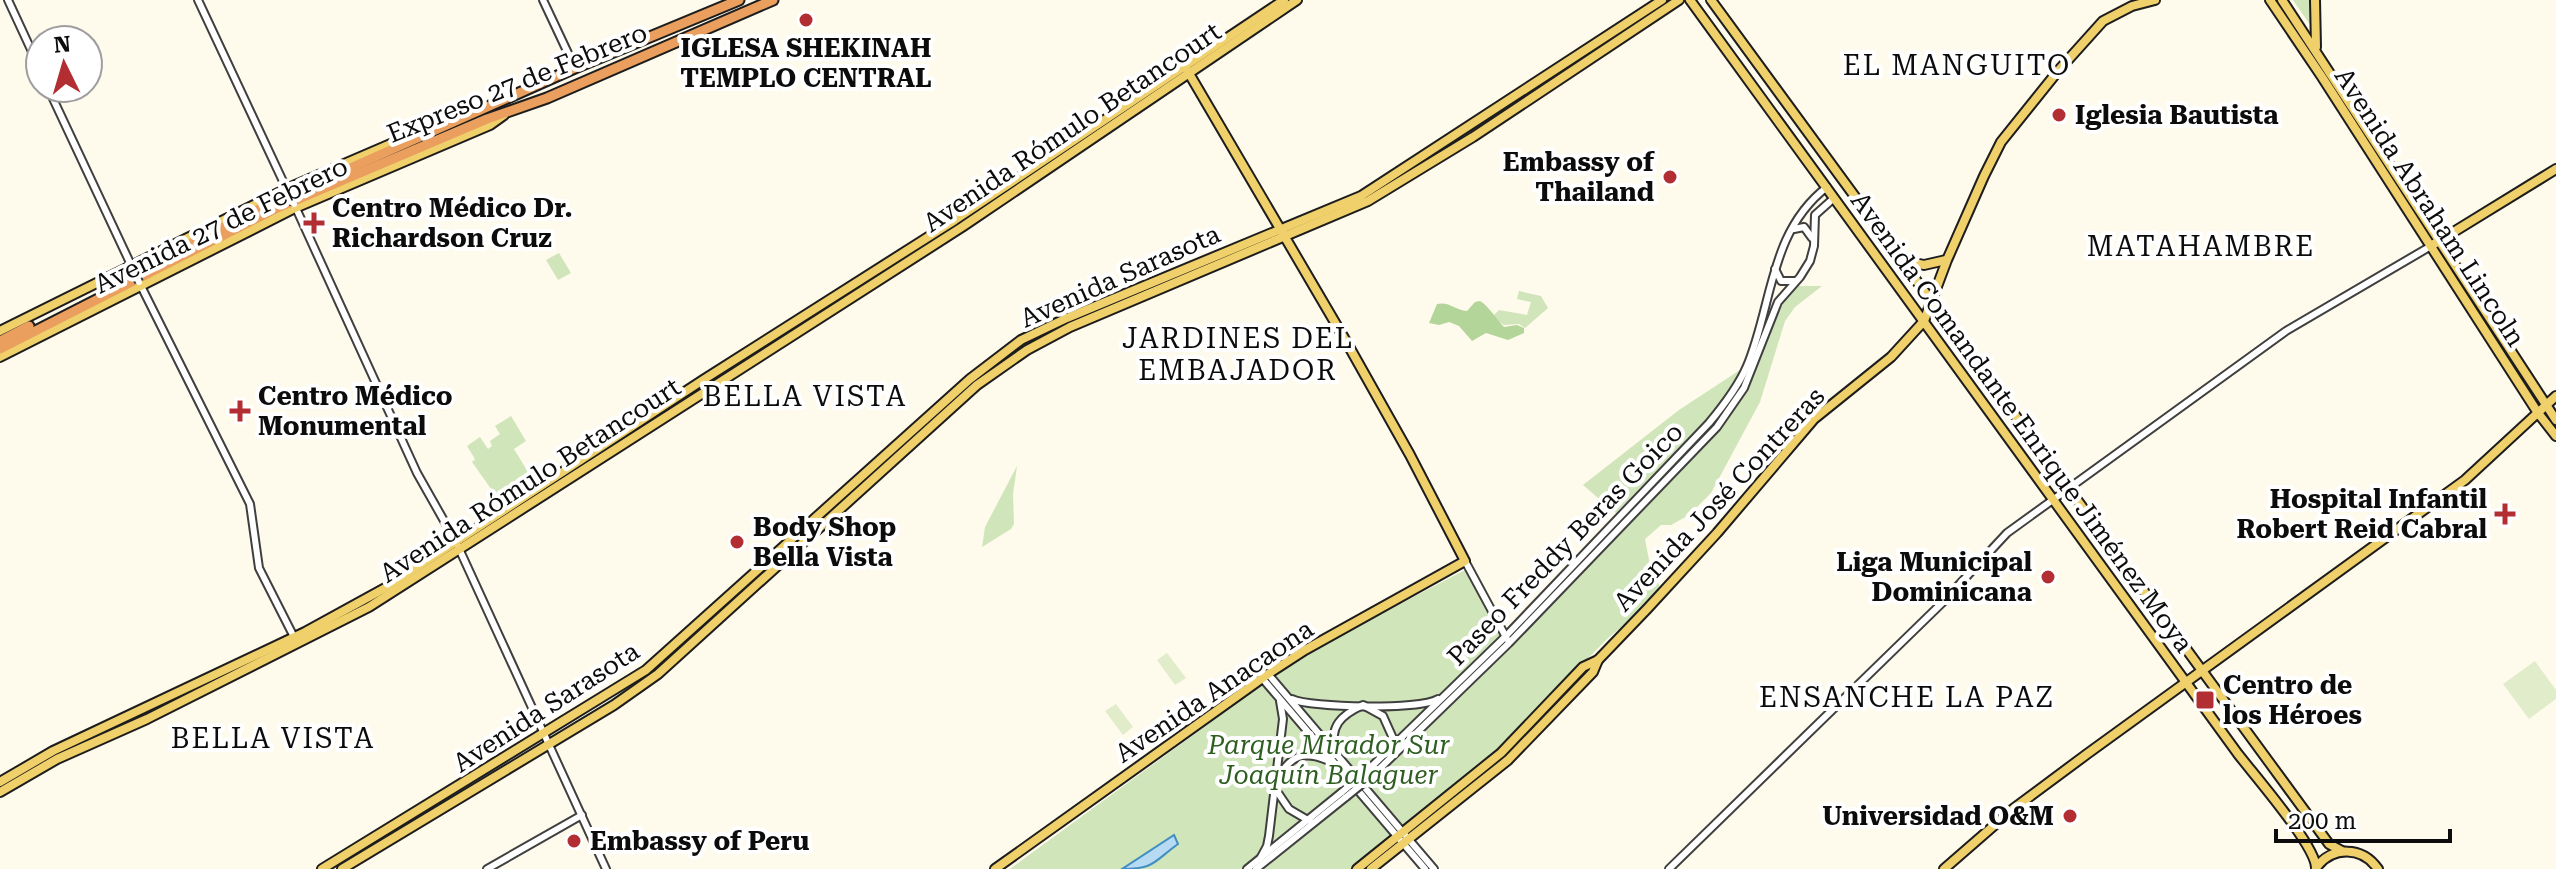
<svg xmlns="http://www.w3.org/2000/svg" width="2556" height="869" font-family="'Roboto Serif',serif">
  <rect width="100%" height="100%" fill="#fefaec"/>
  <g fill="#d0e5b9">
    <path d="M2293,0H2311L2313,29Z"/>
    <path d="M559,253L571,273L558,280L546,260Z"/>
    <path d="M1798,286H1822L1795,307L1785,321L1760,402L1711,493L1689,515L1671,525H1661L1645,539L1649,560L1661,590L1645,607L1607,639L1495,753L1353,869H1010L1289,665L1325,643L1465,570L1510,646L1722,427C1734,409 1746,391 1755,371C1771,337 1769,315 1798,286Z"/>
    <path d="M1519,291L1541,296L1548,308L1525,328L1519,324L1504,325L1496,320L1494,315L1499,310L1527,315L1531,302L1517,299Z"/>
    <path d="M1743,368L1721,404L1616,513L1583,485L1679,410Z"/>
    <path d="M511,416L526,441L514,449L534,482L501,503L472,462L475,459L467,446L480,437L488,449L492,446L490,441L500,434L495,426Z"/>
    <path d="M1017,466L1013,494L1014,524L1011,529L982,547L985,527Z"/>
  </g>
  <path fill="#b4d599" d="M1480,301C1488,305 1496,319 1504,327L1517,325L1524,328V333L1508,340L1486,333L1472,341L1459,326L1449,322L1439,325L1429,323L1437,304C1449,301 1455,310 1467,311L1475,302Z"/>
  <g fill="#e1edca">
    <path d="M1167,653L1186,678L1175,685L1157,660Z"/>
    <path d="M2535,661L2556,690V699L2529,719L2503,684Z"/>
    <path d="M1116,704L1133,727L1123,735L1105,711Z"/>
  </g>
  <path fill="#b5daf1" stroke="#418ec3" stroke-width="2" d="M1174,835L1178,844C1153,862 1155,869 1122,869Z"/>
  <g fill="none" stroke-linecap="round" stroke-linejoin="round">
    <g stroke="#3f3f3f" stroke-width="10">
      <g id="minor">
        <path d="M8,0L40,69"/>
        <path d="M198,0L288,192"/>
        <path d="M543,0L575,68"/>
        <path d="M48,88L132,267"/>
        <path d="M295,206L417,473L456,542L606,869"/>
        <path d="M1794,229L1804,227L1812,238"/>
        <path d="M1775,269L1781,281H1795"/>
        <path d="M140,284L250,504L259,568L296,641"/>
        <path d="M1465,561L1507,639"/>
        <path d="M1268,674L1434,869"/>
        <path d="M1262,678L1425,869"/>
        <path d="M1292,699C1311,708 1420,710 1438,699"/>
        <path d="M1335,752C1329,726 1341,715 1363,705L1383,716L1396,745"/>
        <path d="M1368,770L1506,636L1709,423C1724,405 1738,387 1747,366C1773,304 1769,232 1827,187"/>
        <path d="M1372,776L1509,643L1717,427L1744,388L1778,302L1800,277L1810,261L1814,246L1815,215L1834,198"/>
        <path d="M1277,780C1290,755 1304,750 1329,761"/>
        <path d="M1276,790L1289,809L1313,823"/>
        <path d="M1260,859L1267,846L1269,836L1283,719L1280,701"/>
        <path d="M487,869L582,815"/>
        <path d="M1247,869L1342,792"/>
        <path d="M1256,869L1346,797"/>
        <path d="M1669,869L1942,603L2007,533L2286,331L2431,246"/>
      </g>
    </g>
    <g stroke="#1d1d1d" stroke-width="12">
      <g id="major">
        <path d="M1690,0L2238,754C2255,776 2316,846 2316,868"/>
        <path d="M1711,0L2329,844L2342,851"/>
        <path d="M2270,0L2322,77L2538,413L2556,436"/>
        <path d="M2282,0L2556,420"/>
        <path d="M2315,0L2316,47"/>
        <path d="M2434,244L2556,169"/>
        <path d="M1905,261L1924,265L1946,260"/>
        <path d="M0,331L286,189L465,112H474"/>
        <path d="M0,357L295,208L490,125L504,115"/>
        <path d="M0,782L53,751L305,632L387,587L703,380L955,220L1284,0"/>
        <path d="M0,792L57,759L147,719L369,607L962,227L1297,0"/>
        <path d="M2316,868C2332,846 2362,846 2378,869"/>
        <path d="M322,869L646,670L970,379L1021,340L1067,318L1361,196L1662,0"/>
        <path d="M342,869L614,705L658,674L977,385L1027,350L1070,327L1368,201L1473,137L1679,0"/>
        <path d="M995,869L1268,674L1305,650L1465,561L1410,455L1347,343L1187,70"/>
        <path d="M1357,869L1501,753L1583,667L1598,660L1647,609L1717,533L1814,419L1891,357L1924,321L1947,260L1984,176L2001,142L2058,71L2103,21L2132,6L2155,0"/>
        <path d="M1371,869L1508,760L1593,672L1598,660"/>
        <path d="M1944,869L2013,809L2087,754L2465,480L2556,396"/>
      </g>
    </g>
    <g stroke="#1d1d1d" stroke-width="13">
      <g id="highway">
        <path d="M117,281L265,206L575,68L739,0"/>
        <path d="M0,341L29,326"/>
        <path d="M0,349L275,209L487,119L547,98L773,0"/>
      </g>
    </g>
    <use href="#minor" stroke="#fff" stroke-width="6"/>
    <use href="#major" stroke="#efd06b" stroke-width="8"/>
    <use href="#highway" stroke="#ea9f5e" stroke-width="9"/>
    <g stroke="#3f3f3f" stroke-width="10" stroke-linecap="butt">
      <g id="minor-bridge">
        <path d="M288,192L294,204"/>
        <path d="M132,267L139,282"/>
        <path d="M1342,792L1368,770"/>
        <path d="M1346,797L1372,776"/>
      </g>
    </g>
    <use href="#minor-bridge" stroke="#fff" stroke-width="6"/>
  </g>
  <g fill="#b22e33" stroke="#fff" stroke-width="3">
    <circle cx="806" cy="20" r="8"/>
    <circle cx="2059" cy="115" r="8"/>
    <circle cx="1670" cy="177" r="8"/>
    <path d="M310 211h8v8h8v8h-8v8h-8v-8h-8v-8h8z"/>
    <path d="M236 399h8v8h8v8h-8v8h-8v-8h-8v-8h8z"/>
    <path d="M2501 502h8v8h8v8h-8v8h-8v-8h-8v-8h8z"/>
    <circle cx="737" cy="542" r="8"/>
    <circle cx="2048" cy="577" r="8"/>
    <rect x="2195" y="690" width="20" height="20" rx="4"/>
    <circle cx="2070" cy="816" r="8"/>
    <circle cx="574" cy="841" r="8"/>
  </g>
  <g text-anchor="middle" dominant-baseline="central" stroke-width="8" stroke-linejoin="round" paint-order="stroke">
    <g font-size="26" font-weight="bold" fill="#0c0c0c" stroke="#fff" text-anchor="start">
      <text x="806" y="48" text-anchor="middle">IGLESA SHEKINAH<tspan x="806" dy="30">TEMPLO CENTRAL</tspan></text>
      <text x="2075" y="115">Iglesia Bautista</text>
      <text x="1654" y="162" text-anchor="end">Embassy of<tspan x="1654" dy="30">Thailand</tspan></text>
      <text x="332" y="208">Centro Médico Dr.<tspan x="332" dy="30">Richardson Cruz</tspan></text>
      <text x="258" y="396">Centro Médico<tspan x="258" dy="30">Monumental</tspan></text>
      <text x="2487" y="499" text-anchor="end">Hospital Infantil<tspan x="2487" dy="30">Robert Reid Cabral</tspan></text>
      <text x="753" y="527">Body Shop<tspan x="753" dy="30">Bella Vista</tspan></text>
      <text x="2032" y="562" text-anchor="end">Liga Municipal<tspan x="2032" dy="30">Dominicana</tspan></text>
      <text x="2223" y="685">Centro de<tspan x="2223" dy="30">los Héroes</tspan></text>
      <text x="2054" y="816" text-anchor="end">Universidad O&amp;M</text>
      <text x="590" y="841">Embassy of Peru</text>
    </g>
    <g font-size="26" fill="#0c0c0c" stroke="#fff">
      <text transform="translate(517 83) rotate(-22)">Expreso 27 de Febrero</text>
      <text transform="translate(1072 127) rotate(-34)">Avenida Rómulo Betancourt</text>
      <text transform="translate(2430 207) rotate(57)">Avenida Abraham Lincoln</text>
      <text transform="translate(221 225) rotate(-26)">Avenida 27 de Febrero</text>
      <text transform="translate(1120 276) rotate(-24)">Avenida Sarasota</text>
      <text transform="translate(2022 422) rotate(54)">Avenida Comandante Enrique Jiménez Moya</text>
      <text transform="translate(530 480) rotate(-33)">Avenida Rómulo Betancourt</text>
      <text transform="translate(1719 499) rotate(-47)">Avenida José Contreras</text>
      <text transform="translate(1565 544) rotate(-46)">Paseo Freddy Beras Goico</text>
      <text transform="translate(1214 691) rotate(-34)">Avenida Anacaona</text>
      <text transform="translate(546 707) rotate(-33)">Avenida Sarasota</text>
    </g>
    <g font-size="26" font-style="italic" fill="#2e5f21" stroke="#fff">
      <text x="1329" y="745">Parque Mirador Sur<tspan x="1329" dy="30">Joaquín Balaguer</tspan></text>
    </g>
    <g font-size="28" letter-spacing="2" fill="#0c0c0c" stroke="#fff">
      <text x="1957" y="65">EL MANGUITO</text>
      <text x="2201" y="246">MATAHAMBRE</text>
      <text x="1238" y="338">JARDINES DEL<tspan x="1238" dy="32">EMBAJADOR</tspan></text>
      <text x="805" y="396">BELLA VISTA</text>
      <text x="1907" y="697">ENSANCHE LA PAZ</text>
      <text x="273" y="738">BELLA VISTA</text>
    </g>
  </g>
  <g transform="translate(64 64) rotate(355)"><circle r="38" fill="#ffffff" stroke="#9e9e9e" stroke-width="2"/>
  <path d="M0-6L14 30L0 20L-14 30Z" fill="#b22e33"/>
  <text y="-12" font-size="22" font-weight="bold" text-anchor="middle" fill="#0c0c0c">N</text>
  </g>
  <path d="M2276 829v12h174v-12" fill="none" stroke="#0c0c0c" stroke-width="4"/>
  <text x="2288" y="829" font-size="24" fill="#0c0c0c" stroke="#ffffff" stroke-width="6" paint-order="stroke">200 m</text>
</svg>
